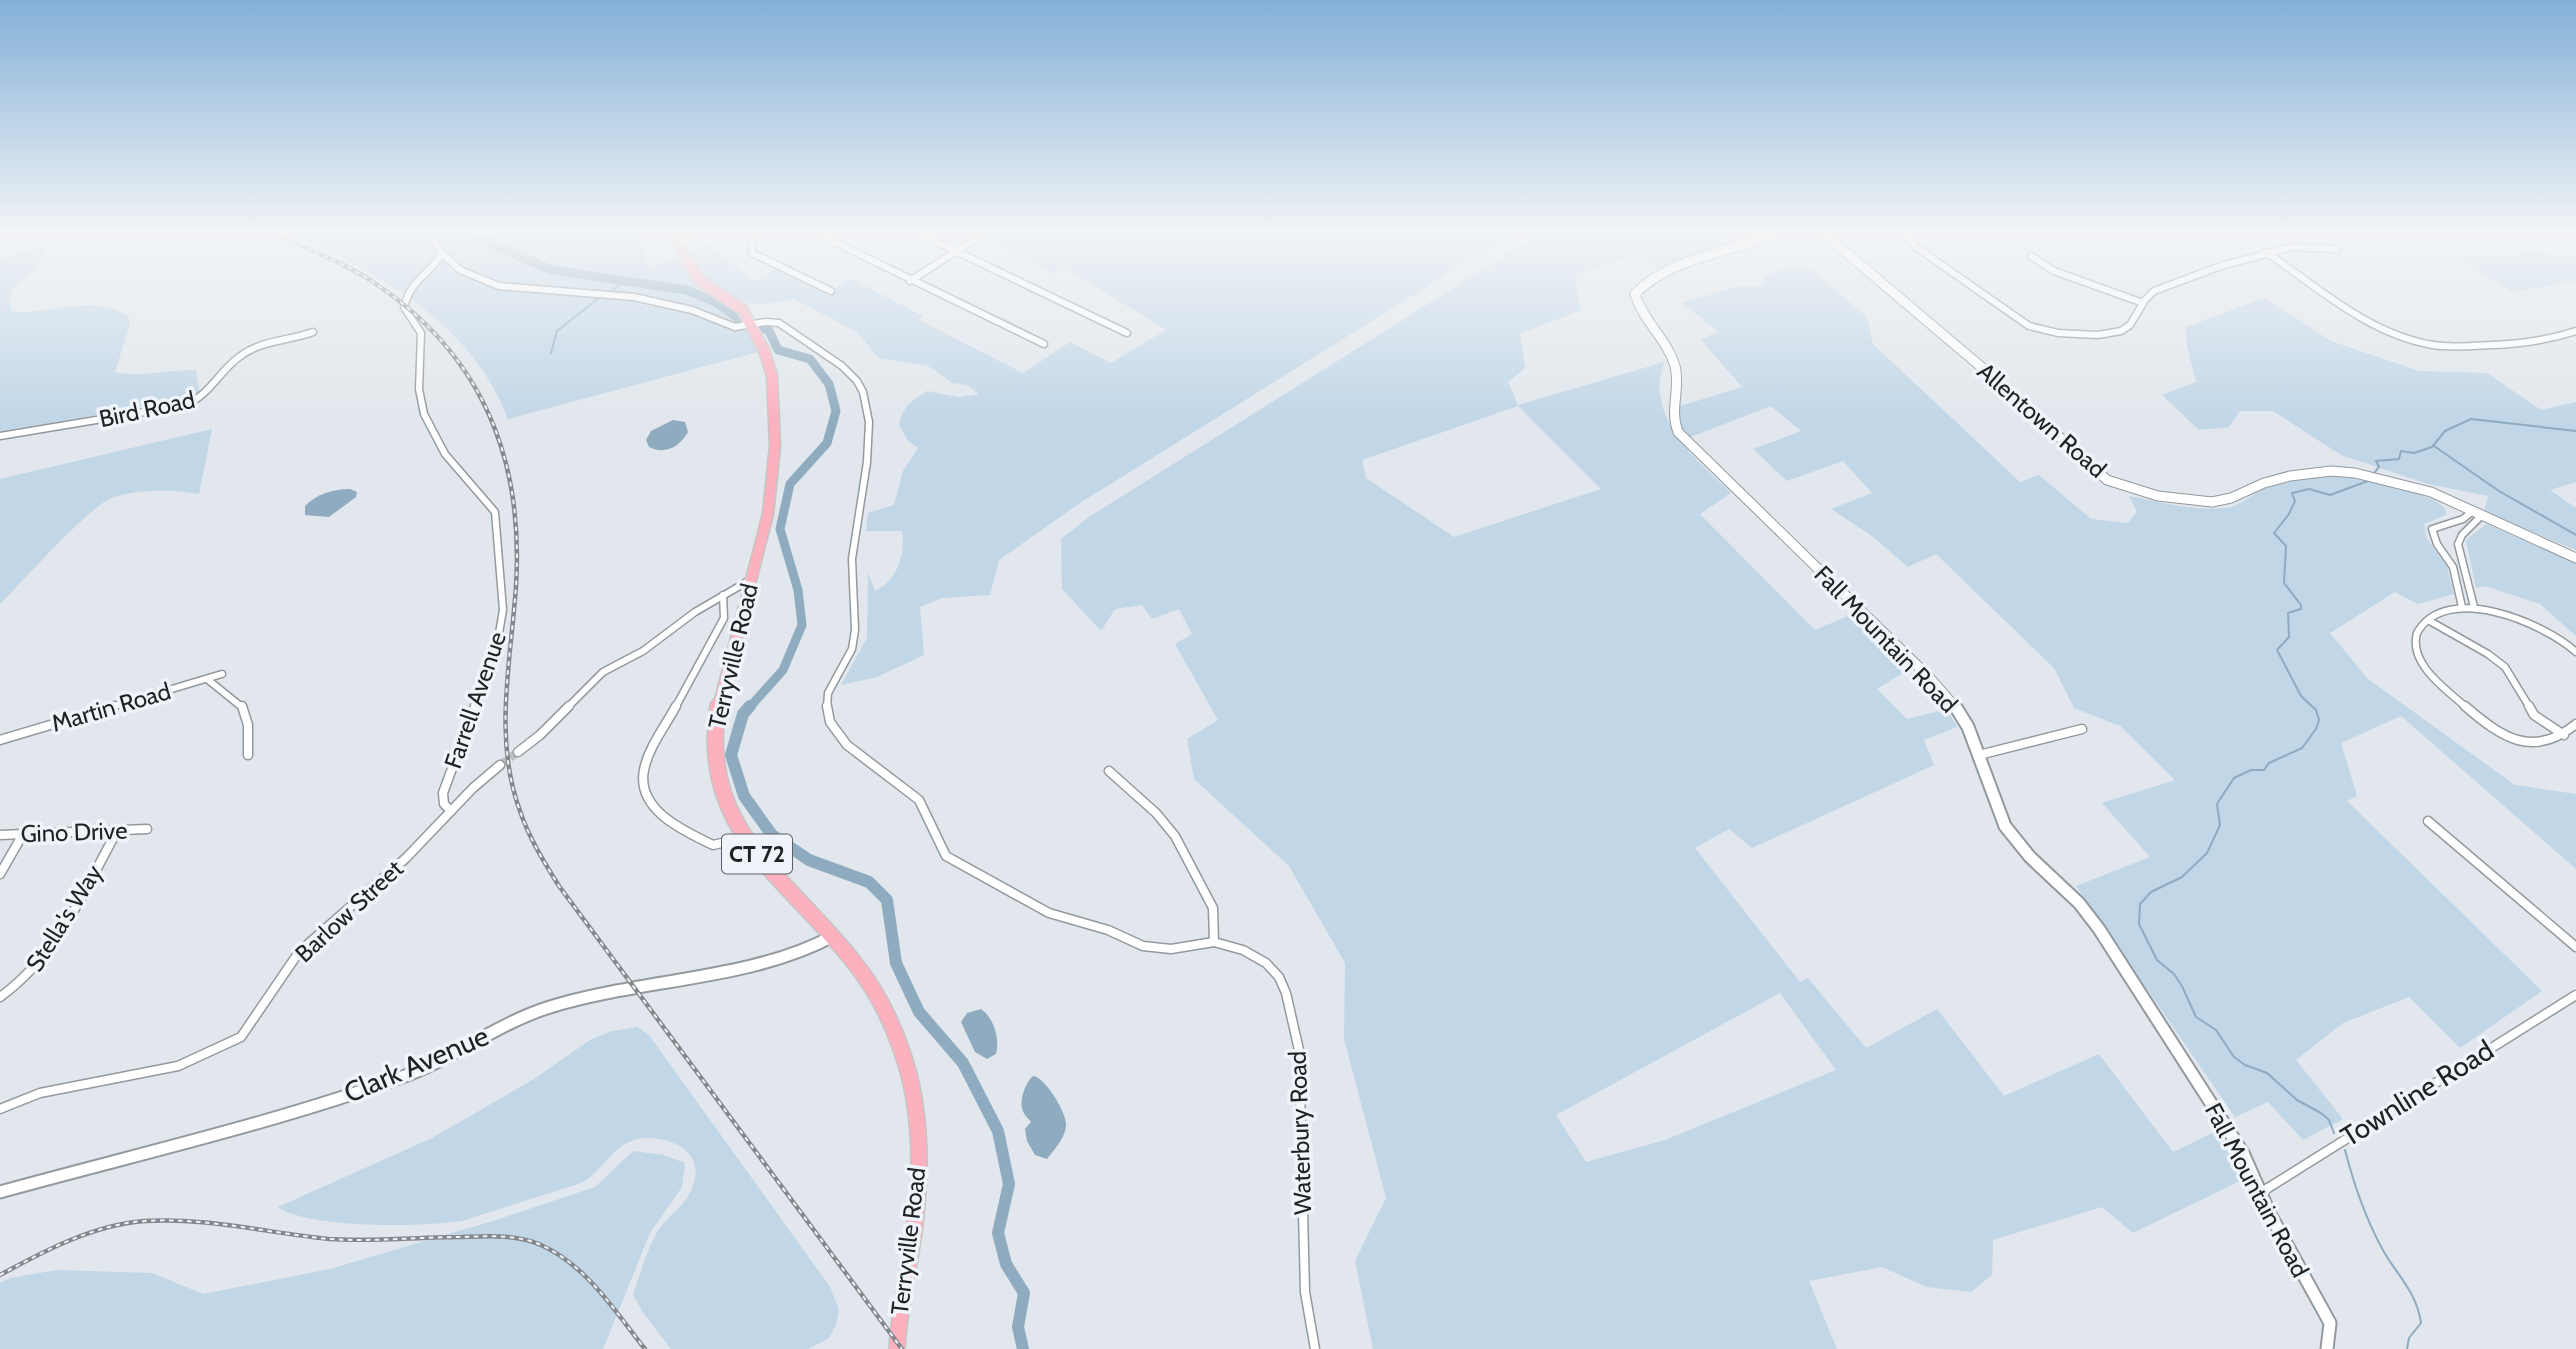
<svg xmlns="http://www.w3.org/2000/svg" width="2576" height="1349" font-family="Cabin,sans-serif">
  <rect width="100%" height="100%" fill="#e1e7ec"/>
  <g fill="#c1d6e7" fill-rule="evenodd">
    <path d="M289,233H634L649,267L679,257C694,287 707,286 729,305C742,317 750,337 758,352L508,419C473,324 377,271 289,233Z"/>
    <path d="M994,233H1513L1080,503L999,560L990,595L942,598L920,607L924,655L877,677L841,685L867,638L868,573L875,591C897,581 906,554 902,531H866L868,513L894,505L903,471L918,448L908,441L899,425C903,406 912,400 927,391L959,397L979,394L967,385L952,383L928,366L879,358L857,332L794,299L759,305L739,300L707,279L688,250L716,243V251L755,281L782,264L833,289L850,278L923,316L919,320L1023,373L1070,342L1111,363L1166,330L1067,269L1055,275L989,240Z"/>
    <path d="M1541,233H1715L1731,247L1657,268L1640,254L1575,275L1580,311L1520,333L1525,368L1508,382L1518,405L1664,362C1662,372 1658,384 1660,394C1666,437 1701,464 1731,493L1700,514L1815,630L1853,614L1909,669L1877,689L1907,719L1947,709L1957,727L1924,740L1934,765L1752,848L1729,829L1695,848L1800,982L1808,978L1866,1048L1937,1009L2004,1096L2099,1054L2173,1152L2221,1129L2240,1158L2248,1177L2133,1233L2102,1207L1993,1240L1992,1275L1971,1292L1927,1287L1882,1267L1809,1281L1837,1349H1373L1355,1261L1386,1198L1344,1039L1345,963L1289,866L1194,779L1187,739L1218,720L1175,644L1192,634L1179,609L1152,619L1142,605L1115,609L1101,631L1062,589L1061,539L1089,517ZM1518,406L1601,489L1454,537L1366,478L1362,460ZM1780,993L1836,1070L1665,1140L1586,1162L1556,1115Z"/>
    <path d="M39,247L47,250C43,257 40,264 34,270C22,281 0,292 13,312C51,314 94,294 128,316L130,324L115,372C141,378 169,369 196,370L200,396L0,433V260Z"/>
    <path d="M2533,254L2576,256V281L2513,292L2456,258Z"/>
    <path d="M1790,265L1811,270L1867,317L1873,344L2020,482L2039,475L2091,519L2128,523L2137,512L2129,496C2161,502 2192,511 2225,508C2240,507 2254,492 2269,487C2317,470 2364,475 2411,492C2424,496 2435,499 2445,508L2446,515L2424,524L2426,537L2447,567L2454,594L2418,604L2395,592L2330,633L2368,679L2515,785L2576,794V869L2401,716L2341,743L2357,796L2347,801L2542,991L2460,1048L2409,997L2343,1023L2296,1060L2343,1119L2303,1140L2268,1102L2235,1117L2076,886L2150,857L2102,803L2175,780L2120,726L2074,708L2054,668L1936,554L1908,567L1872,536L1831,509L1872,493L1843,461L1787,481L1753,449L1801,431L1771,406L1688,438L1675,419L1677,407L1742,387L1701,340L1718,331L1682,303L1738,286L1762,285L1765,277Z"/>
    <path d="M2264,298L2331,341L2419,371L2487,373L2541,410L2576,402V482L2550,490L2576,508V550L2484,512L2488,496L2428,484L2341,455L2273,411H2240L2229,427L2199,430L2162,395L2196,382L2187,346L2186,327Z"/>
    <path d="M212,429L199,494C170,489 142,489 114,497C91,504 21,583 0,604V479Z"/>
    <path d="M2486,524L2576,563V636L2540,604L2485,586L2476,588L2466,540Z"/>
    <path d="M637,1027L649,1035L830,1287L839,1309L836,1325L829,1338L808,1349H671L642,1311L633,1294C640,1275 646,1252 656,1234C663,1221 675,1213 684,1202C702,1179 700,1152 671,1142C657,1137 639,1136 625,1144C608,1154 599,1174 581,1183L462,1221C423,1227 309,1229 278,1207L432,1138L534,1079L590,1040L612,1031Z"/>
    <path d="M633,1151L664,1155L685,1163L682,1187L650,1233L603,1349H0V1283L10,1278L57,1270L152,1273L203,1294L330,1269L496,1220L595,1187Z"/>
  </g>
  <g fill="#8fabbf">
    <path d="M673,420L685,422L688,432C679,447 666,455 649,447L646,440L651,431Z"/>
    <path d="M350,489L357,492L356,497L329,517L305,515V506C317,494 333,489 350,489Z"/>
    <path d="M981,1009C994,1018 1000,1039 996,1054L987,1059L975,1052L961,1022L967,1013Z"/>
    <path d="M1033,1076C1045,1077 1067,1113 1066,1125C1066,1137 1054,1150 1047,1159L1035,1155L1027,1141L1025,1129L1031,1122C1028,1118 1023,1114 1022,1108C1020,1098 1026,1082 1033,1076Z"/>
  </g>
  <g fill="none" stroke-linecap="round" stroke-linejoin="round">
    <g stroke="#8fabbf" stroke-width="2">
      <path d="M610,292L618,286L619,281"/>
      <path d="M551,353L557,331L599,298"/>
      <path d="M2434,446L2499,491L2576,535"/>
      <path d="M2374,473L2379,467L2376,461L2399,459L2401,451L2414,453L2432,447L2445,431L2471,419L2576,431"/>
      <path d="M2334,1133L2329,1120L2321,1113L2297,1100L2267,1073L2245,1065L2234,1057L2216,1030L2196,1017L2182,986L2174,974L2157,960L2139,924L2140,904L2151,892L2182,877L2207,853L2220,825L2217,804L2234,778L2251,770H2264L2269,763L2302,748L2316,729L2319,720L2316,710L2301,696L2277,650L2289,637L2288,613L2301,609V605L2284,583L2286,546L2274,533L2289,514L2295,501L2292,493L2309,489L2330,495L2368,481"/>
      <path d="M2345,1150C2354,1185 2366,1220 2384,1252C2398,1276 2417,1293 2421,1323L2409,1338L2407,1349"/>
    </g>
    <path stroke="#8fabbf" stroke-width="9" d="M471,233L496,247L552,270L686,290L716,302L739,319L769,331L778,350L810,359L829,384L836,411L827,443L790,484L780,529L798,590L802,625L783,670L749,708"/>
    <path stroke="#8fabbf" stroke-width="12" d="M750,706L743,714L731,755L744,796L772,835L809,860L869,882L887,900L896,963L919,1012L963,1063L998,1131L1009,1184L998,1233L1006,1264L1024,1293L1018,1327L1023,1349"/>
    <path stroke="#babfc4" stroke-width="8" stroke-dasharray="8 4.5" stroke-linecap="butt" d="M500,765L518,752"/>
    <g stroke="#93999d" stroke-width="9">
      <g id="street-far1">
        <path d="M429,233L442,253L460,270L499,286L634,297L692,310L735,327L766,322L779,323L842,366L857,381L863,392L869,422L867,462L852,559L855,630L852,649L828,693L827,708"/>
        <path d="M752,233V253L831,291"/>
        <path d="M816,233L1044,344"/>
        <path d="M918,233L1127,333"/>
        <path d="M1904,233L1916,247L2029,326L2058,333L2098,335L2121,331L2130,325L2145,300L2154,291L2221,266L2292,247L2337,249"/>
        <path d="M681,249L689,233"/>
        <path d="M2266,252C2317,287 2370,335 2433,345C2452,348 2472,346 2492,345C2521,344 2548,340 2576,331"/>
        <path d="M442,253C428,278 412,277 404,307L421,333L419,389L424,414L445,454L495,512L503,610L497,645L474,708"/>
        <path d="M2031,256L2054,271L2143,303"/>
        <path d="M910,281L978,237"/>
        <path d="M0,436L186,405C210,394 219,372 239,357C261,340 288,341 313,332"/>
        <path d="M2462,607L2453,567L2437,544L2432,529L2463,519L2473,511"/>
        <path d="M2474,607L2458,544L2462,535L2482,515"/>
        <path d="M2428,620L2488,654L2505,667L2530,708"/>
        <path d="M207,679L243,708"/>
        <path d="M108,708L222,674"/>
        <path d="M567,708L603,672L643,651L695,612L750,580"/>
        <path d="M675,708L724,618L723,595"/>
        <path d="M2467,708C2447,690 2408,664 2417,633C2446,581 2544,623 2576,652"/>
      </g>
    </g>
    <g stroke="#93999d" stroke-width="11">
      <g id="street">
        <path d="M242,706L248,725V755"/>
        <path d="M676,706C666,725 648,748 644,770C636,810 684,831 713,845L744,838"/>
        <path d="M827,706L830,722L847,745L919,800L946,856L1049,913L1108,930L1143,946L1171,949L1214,942L1243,950L1266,963L1279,977L1286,993L1299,1050L1305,1292L1315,1349"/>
        <path d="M2465,706C2502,738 2533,759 2576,724"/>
        <path d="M2529,706L2534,715L2564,735"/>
        <path d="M0,740L114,706"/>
        <path d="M518,752L540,735L569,706"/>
        <path d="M1979,755L2082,729"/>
        <path d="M1109,771L1156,813L1175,836L1213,908L1214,942"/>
        <path d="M451,811L444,804L443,793L475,706"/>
        <path d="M2428,821L2576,947"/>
        <path d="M0,835L147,829"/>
        <path d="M0,874L23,834"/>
        <path d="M0,997C57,956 84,891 117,831"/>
        <path d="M0,1109L40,1093L178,1066L241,1037L299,952L406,858L473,788L500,765"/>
        <path d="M2260,1193L2576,995"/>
      </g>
    </g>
    <g stroke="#93999d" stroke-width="11">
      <g id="secondary-far1">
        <path d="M1774,233C1728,255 1672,256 1635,294C1643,321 1667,339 1675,366C1681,389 1669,409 1678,432L1929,677L1956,708"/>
        <path d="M1823,233L1992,376L2107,480L2158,496L2212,502L2231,498L2264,483L2290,476L2331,471L2355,473L2431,492L2576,558"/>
      </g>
    </g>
    <g stroke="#93999d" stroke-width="15">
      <g id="secondary">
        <path d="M1955,706L1968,727L2005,826L2030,857L2079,903L2099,929L2243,1153L2270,1214L2330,1323L2327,1349"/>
        <path d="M0,1192C134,1155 271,1124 402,1077C453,1059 498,1023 550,1007C639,979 751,980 831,937"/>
      </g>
    </g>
    <g stroke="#c5c5c6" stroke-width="13">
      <path id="highway-far1" d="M672,233L700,281L742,309L764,350L772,376L775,446L768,514L718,708"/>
    </g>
    <g stroke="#c5c5c6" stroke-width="18">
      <path id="highway" d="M718,706C698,830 786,876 853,961C875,988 890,1017 901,1049C923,1109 922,1177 913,1239C907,1276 899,1312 897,1349"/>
    </g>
    <use href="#street-far1" stroke="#fff" stroke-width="6"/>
    <use href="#street" stroke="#fff" stroke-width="8"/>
    <use href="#secondary-far1" stroke="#fff" stroke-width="9"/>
    <use href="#secondary" stroke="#fff" stroke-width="11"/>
    <use href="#highway-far1" stroke="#fdb1bf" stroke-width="10"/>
    <use href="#highway" stroke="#fdb1bf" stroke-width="15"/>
    <g stroke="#84888c" stroke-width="4.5">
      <g id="rail">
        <path d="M274,233C307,249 343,262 373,282C482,354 524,458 516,586C511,661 493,738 520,811C529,838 544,862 559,886L902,1349"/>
        <path d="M0,1275C44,1251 93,1225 144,1221C205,1217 268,1233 329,1239C373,1242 418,1237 462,1237C488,1236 516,1234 541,1245C587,1266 614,1310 645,1349"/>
      </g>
    </g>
    <use href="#rail" stroke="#eef4f9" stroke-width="2" stroke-dasharray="4.5" stroke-linecap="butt"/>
  </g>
  <linearGradient id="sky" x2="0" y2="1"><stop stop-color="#84b0d8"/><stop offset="0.55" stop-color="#f2f4f6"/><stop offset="1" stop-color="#f2f4f6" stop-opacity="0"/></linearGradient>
  <rect width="2576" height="422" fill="url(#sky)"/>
  <g text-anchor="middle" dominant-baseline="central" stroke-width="7" stroke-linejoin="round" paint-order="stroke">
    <rect fill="#eef4f9" stroke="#5d6063" stroke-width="2" x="722" y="834.5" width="70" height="39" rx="5"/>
    <g font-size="23" font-weight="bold" fill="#1f2123">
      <text x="757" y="854">CT 72</text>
    </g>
    <g font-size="24" fill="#1f2123" stroke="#eef4f9">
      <text transform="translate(147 409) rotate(-12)">Bird Road</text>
      <text transform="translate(2042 420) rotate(41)">Allentown Road</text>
      <text transform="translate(1886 639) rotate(46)">Fall Mountain Road</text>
      <text transform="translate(733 656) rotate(-77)">Terryville Road</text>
      <text transform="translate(475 700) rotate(-71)">Farrell Avenue</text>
      <text transform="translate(111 707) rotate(-16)">Martin Road</text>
      <text transform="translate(74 832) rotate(-2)">Gino Drive</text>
      <text transform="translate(349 911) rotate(-43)">Barlow Street</text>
      <text transform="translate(64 918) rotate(-58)">Stella's Way</text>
      <text transform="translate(1300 1133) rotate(-92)">Waterbury Road</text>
      <text transform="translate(2257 1190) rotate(62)">Fall Mountain Road</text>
      <text transform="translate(908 1241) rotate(-83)">Terryville Road</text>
    </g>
    <g font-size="28" fill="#1f2123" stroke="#eef4f9">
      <text transform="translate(416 1064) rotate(-23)">Clark Avenue</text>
      <text transform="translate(2417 1093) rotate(-32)">Townline Road</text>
    </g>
  </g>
</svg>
